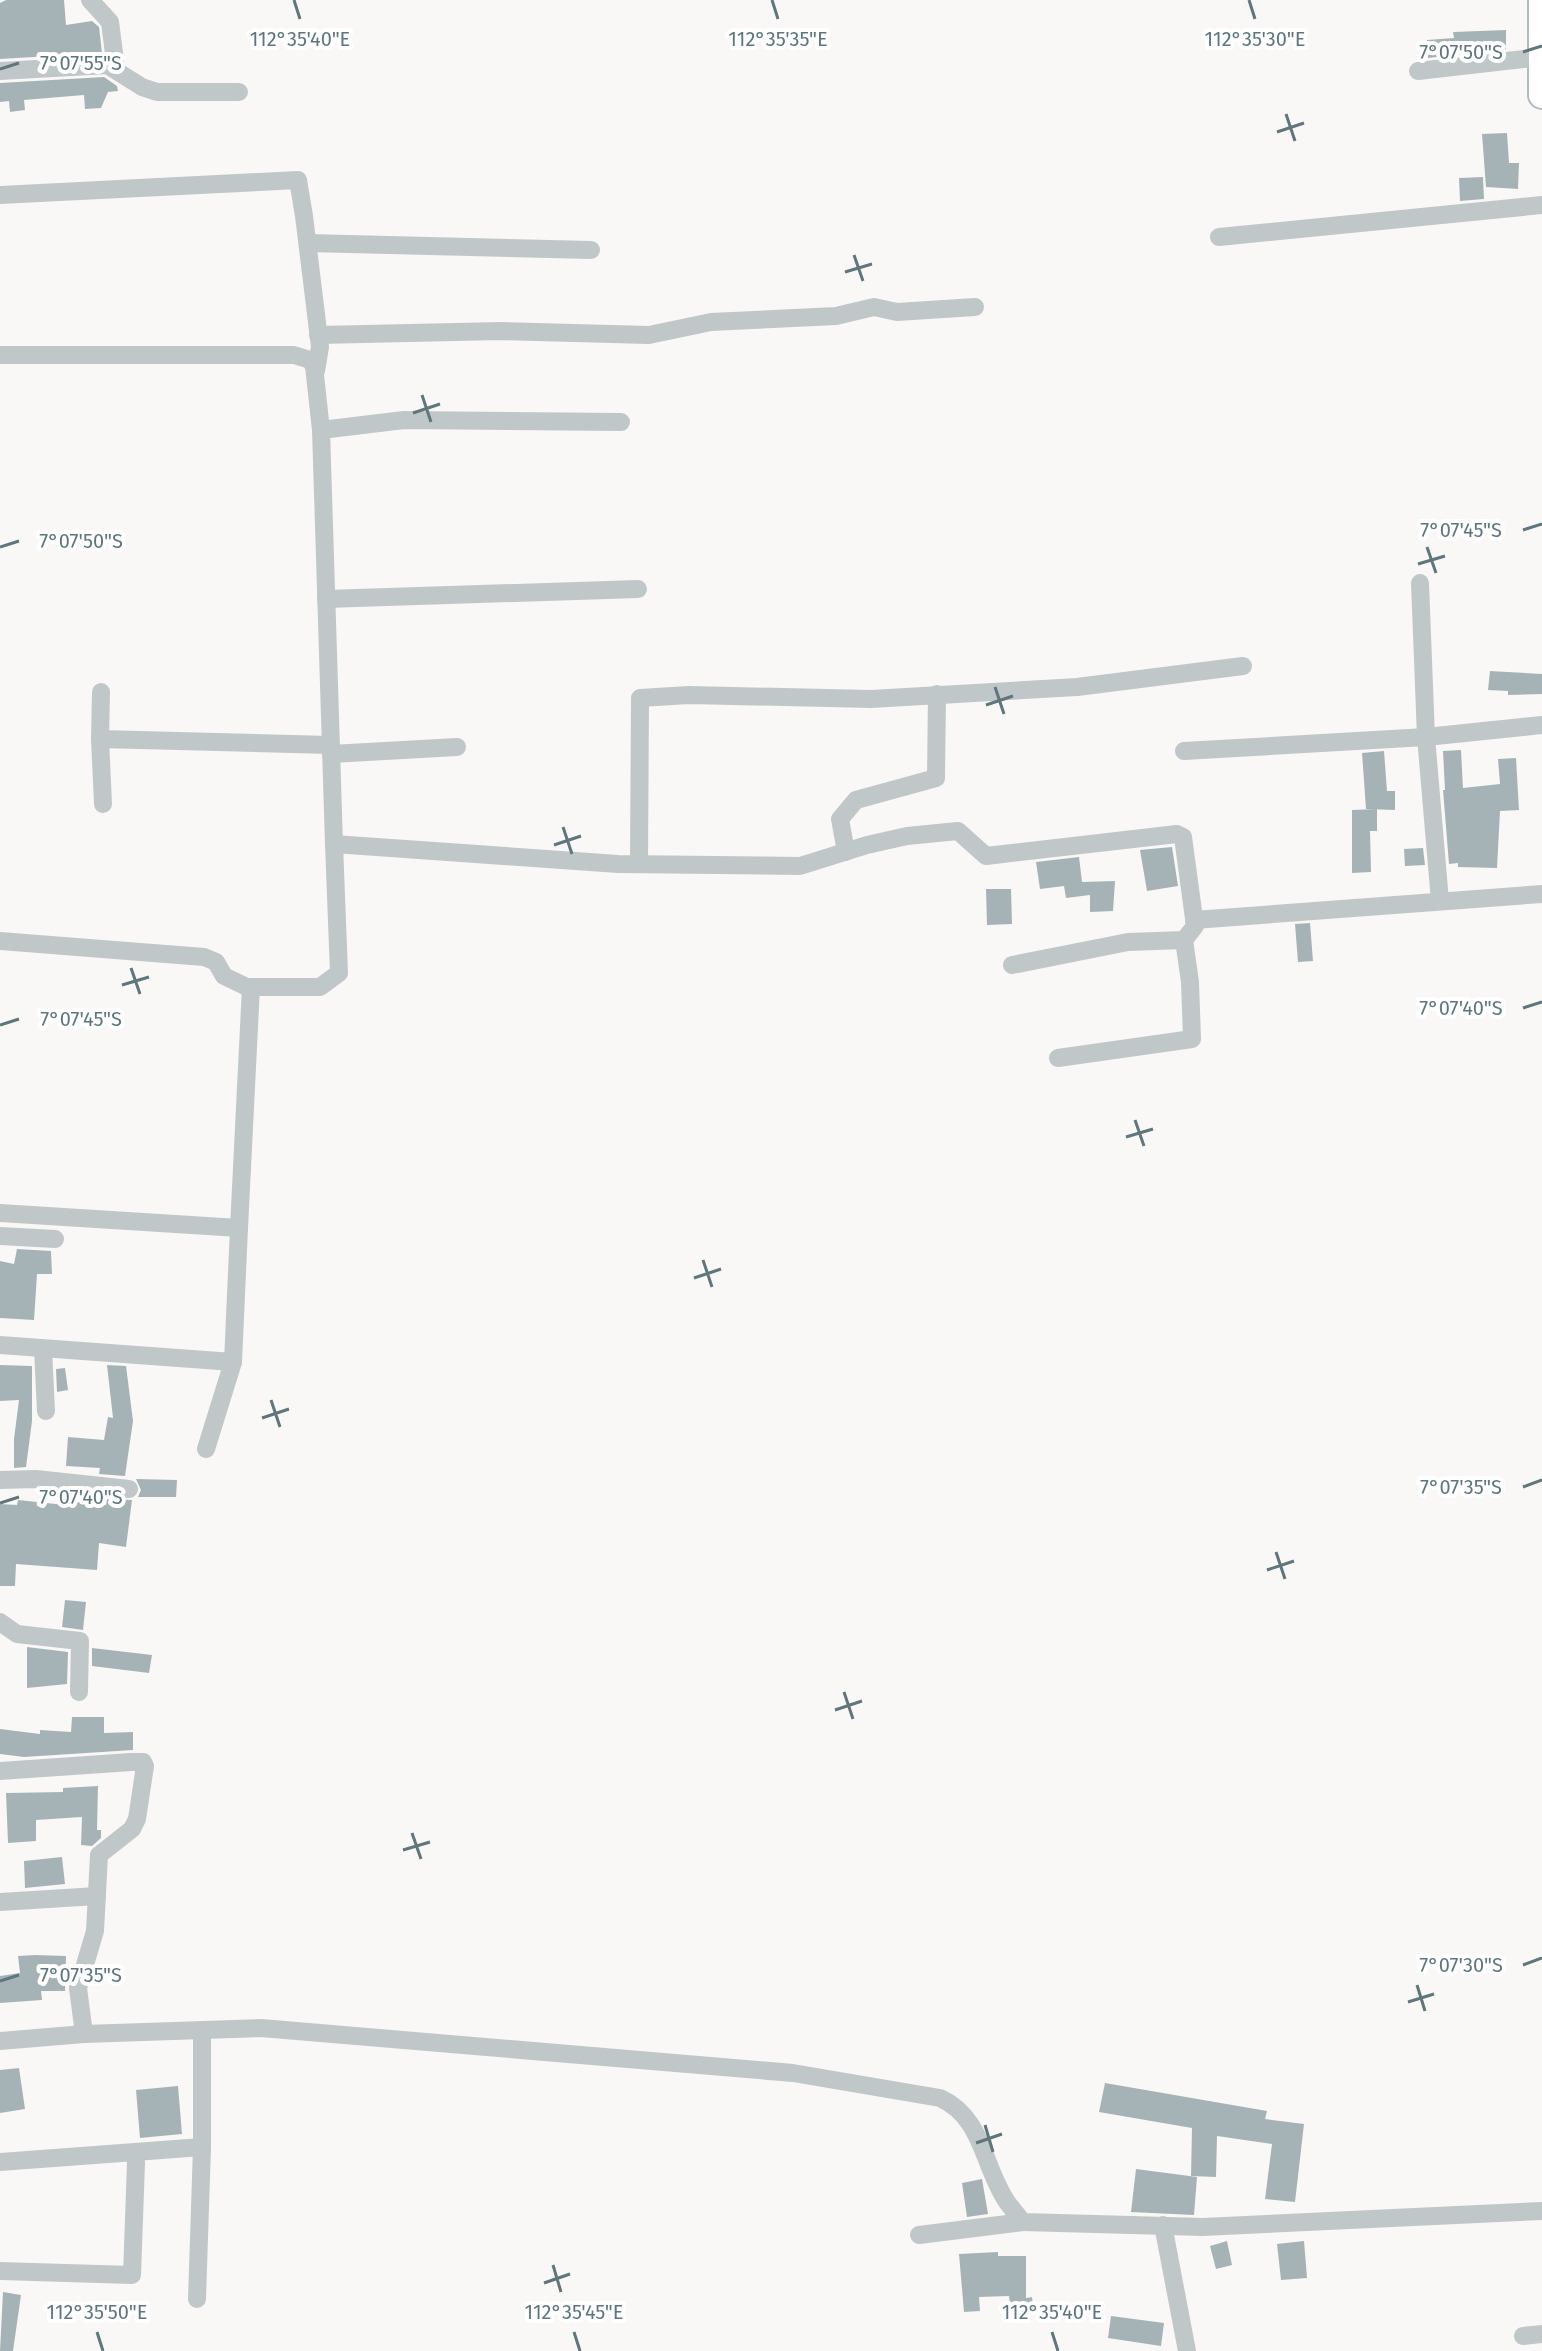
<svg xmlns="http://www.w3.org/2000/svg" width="1542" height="2351" font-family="'Fira Sans',sans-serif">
  <rect width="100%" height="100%" fill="#f9f8f6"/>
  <g fill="#a6b3b6">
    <path d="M6,0H64L66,25L92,21L99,27L102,53L0,59V3Z"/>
    <path d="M1506,30V49L1428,58L1427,40L1454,38L1453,32Z"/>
    <path d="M104,77L117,86L118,91L108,92L101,108L85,109L84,95L24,100L25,110L10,112L9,101L0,102V83Z"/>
    <path d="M1507,133L1509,163H1519L1518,189L1486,187L1482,134Z"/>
    <path d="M1483,177L1484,199L1460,201L1459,178Z"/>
    <path d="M1490,671L1542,674V694L1508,695V691L1488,690Z"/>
    <path d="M1461,750L1463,788L1500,784L1498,759L1516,758L1519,810L1500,811L1497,868L1458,867V863L1449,864L1443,790H1445L1443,751Z"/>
    <path d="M1384,751L1387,791H1395V810L1366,809L1362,753Z"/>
    <path d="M1377,809V831H1370L1371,872L1352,873V810Z"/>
    <path d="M1172,847L1178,886L1147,891L1140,850Z"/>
    <path d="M1423,848L1425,865L1405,866L1404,849Z"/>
    <path d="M1079,857L1082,882L1115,881L1113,911L1090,912V895L1066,898L1064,886L1040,889L1036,862Z"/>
    <path d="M986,889H1011L1012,924L987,925Z"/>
    <path d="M1310,923L1313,961L1298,962L1295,924Z"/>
    <path d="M17,1249L51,1251L52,1274H37L34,1320L0,1318V1261L14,1264Z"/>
    <path d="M0,1365L32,1366V1421L26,1467L14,1468V1439L19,1400L0,1401Z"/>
    <path d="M107,1365L126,1366L133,1421L125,1476L99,1474L100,1468L66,1466L68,1437L104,1440L108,1417L113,1418Z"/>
    <path d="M65,1368L68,1390L57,1392L56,1369Z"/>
    <path d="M136,1479L177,1480L176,1497H138L141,1490Z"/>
    <path d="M107,1499L132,1500L126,1547L99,1543L97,1570L16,1564L15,1586H0V1504L17,1505L18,1500L75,1506L76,1502L106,1505Z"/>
    <path d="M65,1600L86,1602L83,1630L62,1627Z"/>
    <path d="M27,1647L68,1652L67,1684L27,1688Z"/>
    <path d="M92,1648L152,1655L149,1673L92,1666Z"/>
    <path d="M72,1717H104V1733L133,1732V1750L24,1757L0,1754V1729L40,1734V1730L71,1732Z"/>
    <path d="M98,1786L97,1830H101V1838L92,1846L81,1845L82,1817L36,1820V1841L8,1843L6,1793L63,1792V1788Z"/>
    <path d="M62,1857L65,1884L25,1888L24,1861Z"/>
    <path d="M35,1955L66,1956L65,1991H41L42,2000L0,2003V1976L20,1973L18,1956Z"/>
    <path d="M19,2068L25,2109L0,2113V2070Z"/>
    <path d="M1105,2083L1267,2111L1265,2119L1304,2124L1295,2202L1265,2199L1272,2144L1217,2136L1216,2177L1191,2176L1192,2128L1099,2112Z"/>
    <path d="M178,2086L182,2134L140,2138L136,2090Z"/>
    <path d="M1136,2169L1197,2177L1194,2215L1131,2212Z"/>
    <path d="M982,2179L988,2214L967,2217L962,2183Z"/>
    <path d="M1227,2241L1232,2265L1216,2269L1210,2246Z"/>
    <path d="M1304,2241L1307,2278L1281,2280L1277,2244Z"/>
    <path d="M998,2252V2256H1026V2298L1032,2297L1034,2313L1012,2317L1009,2296L979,2297L980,2311L964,2312L959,2254Z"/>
    <path d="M3,2292L21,2295L13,2351H0Z"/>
    <path d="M1111,2316L1164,2323L1161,2346L1108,2338Z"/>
  </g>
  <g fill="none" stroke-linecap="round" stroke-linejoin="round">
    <g stroke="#b2bbbe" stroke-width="30">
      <path id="secondary" d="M1542,0V95"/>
    </g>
    <g stroke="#c0c7c9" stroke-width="18">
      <path d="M90,0L110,22L116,69"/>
      <path d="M0,71L107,65L142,87L157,92H239"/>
      <path d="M1418,71L1541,57"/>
      <path d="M0,195L298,180L304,216L320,347L316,371"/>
      <path d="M1219,237L1542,205"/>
      <path d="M308,243L591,250"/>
      <path d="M318,335L501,331L649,335L711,322L836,316L874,307L897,312L975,307"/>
      <path d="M0,355H294L310,360L314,366L321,430L334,844"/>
      <path d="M321,430L404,420L621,422"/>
      <path d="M1420,583L1426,737L1440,901"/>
      <path d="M326,599L638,589"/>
      <path d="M100,739L101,692"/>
      <path d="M1184,751L1426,737L1542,725"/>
      <path d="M331,754L457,747"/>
      <path d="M103,804L100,739L330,745"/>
      <path d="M846,852L840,819L856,800L936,778L937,694"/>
      <path d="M639,864L640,698L689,695L871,699L1077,687L1243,666"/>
      <path d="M1194,920L1542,894"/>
      <path d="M0,941L204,957L216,962L224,976L247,987H320L339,973L334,844L618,864L800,866L867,845L907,836L958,831L986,856L1177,834L1183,837L1195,926L1184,940L1128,942L1012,965"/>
      <path d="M1058,1058L1192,1039L1190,982L1184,940"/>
      <path d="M0,1213L239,1228L233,1362L206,1449"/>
      <path d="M239,1228L251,987"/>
      <path d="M0,1236L55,1239"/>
      <path d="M0,1345L233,1362"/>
      <path d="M43,1349L46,1411"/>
      <path d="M0,1480L36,1479L129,1489"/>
      <path d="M0,1622L17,1634L80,1641L79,1692"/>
      <path d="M0,1771L131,1762H143L145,1766L137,1819L132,1829L99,1855L95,1931L78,1988L84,2034"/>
      <path d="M0,1902L97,1896"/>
      <path d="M0,2041L84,2034L261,2028L793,2073L940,2098C983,2117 983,2167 1007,2202C1012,2209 1018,2216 1023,2222L1203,2227L1542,2211"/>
      <path d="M135,2152L202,2147"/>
      <path d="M0,2162L135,2152L136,2163L132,2275L0,2271"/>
      <path d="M1163,2225L1187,2351"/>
      <path d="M919,2235L1023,2222"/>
      <path d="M197,2299L202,2147V2030"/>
      <path d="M1523,2336L1542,2334"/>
    </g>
    <use href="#secondary" stroke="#fff" stroke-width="26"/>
  </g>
  <path fill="none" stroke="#5e767c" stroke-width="3" d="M294,0L300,19M772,0L778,19M1249,0L1255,19M1523,52L1542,46M0,69L19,63M1286,114L1295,141M1277,132L1304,123M854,255L863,281M845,272L872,264M422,395L431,422M413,413L440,404M1523,530L1542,524M0,547L19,541M1427,547L1436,573M1418,564L1445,556M995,687L1004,714M986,705L1013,696M563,827L572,854M554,845L581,836M131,968L140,994M122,985L149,977M1523,1008L1542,1002M0,1025L19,1019M1135,1120L1144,1146M1126,1137L1153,1129M703,1260L712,1287M694,1278L721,1269M271,1400L280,1427M262,1418L289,1409M1523,1487L1542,1480M0,1503L19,1497M1276,1552L1285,1579M1267,1570L1294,1561M844,1692L853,1719M835,1710L862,1701M412,1833L421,1859M403,1850L430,1842M1523,1965L1542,1958M0,1981L19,1975M1417,1985L1425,2011M1408,2002L1434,1994M985,2125L993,2152M976,2143L1002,2134M553,2265L561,2292M544,2283L570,2274M97,2332L103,2351M574,2332L580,2351M1052,2332L1058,2351"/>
  <g font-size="20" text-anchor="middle" fill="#5e767c" stroke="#fff" stroke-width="8" stroke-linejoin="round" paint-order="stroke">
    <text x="300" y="46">112°35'40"E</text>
    <text x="778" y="46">112°35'35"E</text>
    <text x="1255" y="46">112°35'30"E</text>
    <text x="1461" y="59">7°07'50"S</text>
    <text x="81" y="70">7°07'55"S</text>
    <text x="1461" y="537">7°07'45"S</text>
    <text x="81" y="548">7°07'50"S</text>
    <text x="1461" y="1015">7°07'40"S</text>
    <text x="81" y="1026">7°07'45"S</text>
    <text x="1461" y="1494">7°07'35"S</text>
    <text x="81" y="1504">7°07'40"S</text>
    <text x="1461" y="1972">7°07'30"S</text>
    <text x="81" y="1982">7°07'35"S</text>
    <text x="97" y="2319">112°35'50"E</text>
    <text x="574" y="2319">112°35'45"E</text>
    <text x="1052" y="2319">112°35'40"E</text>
  </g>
</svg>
